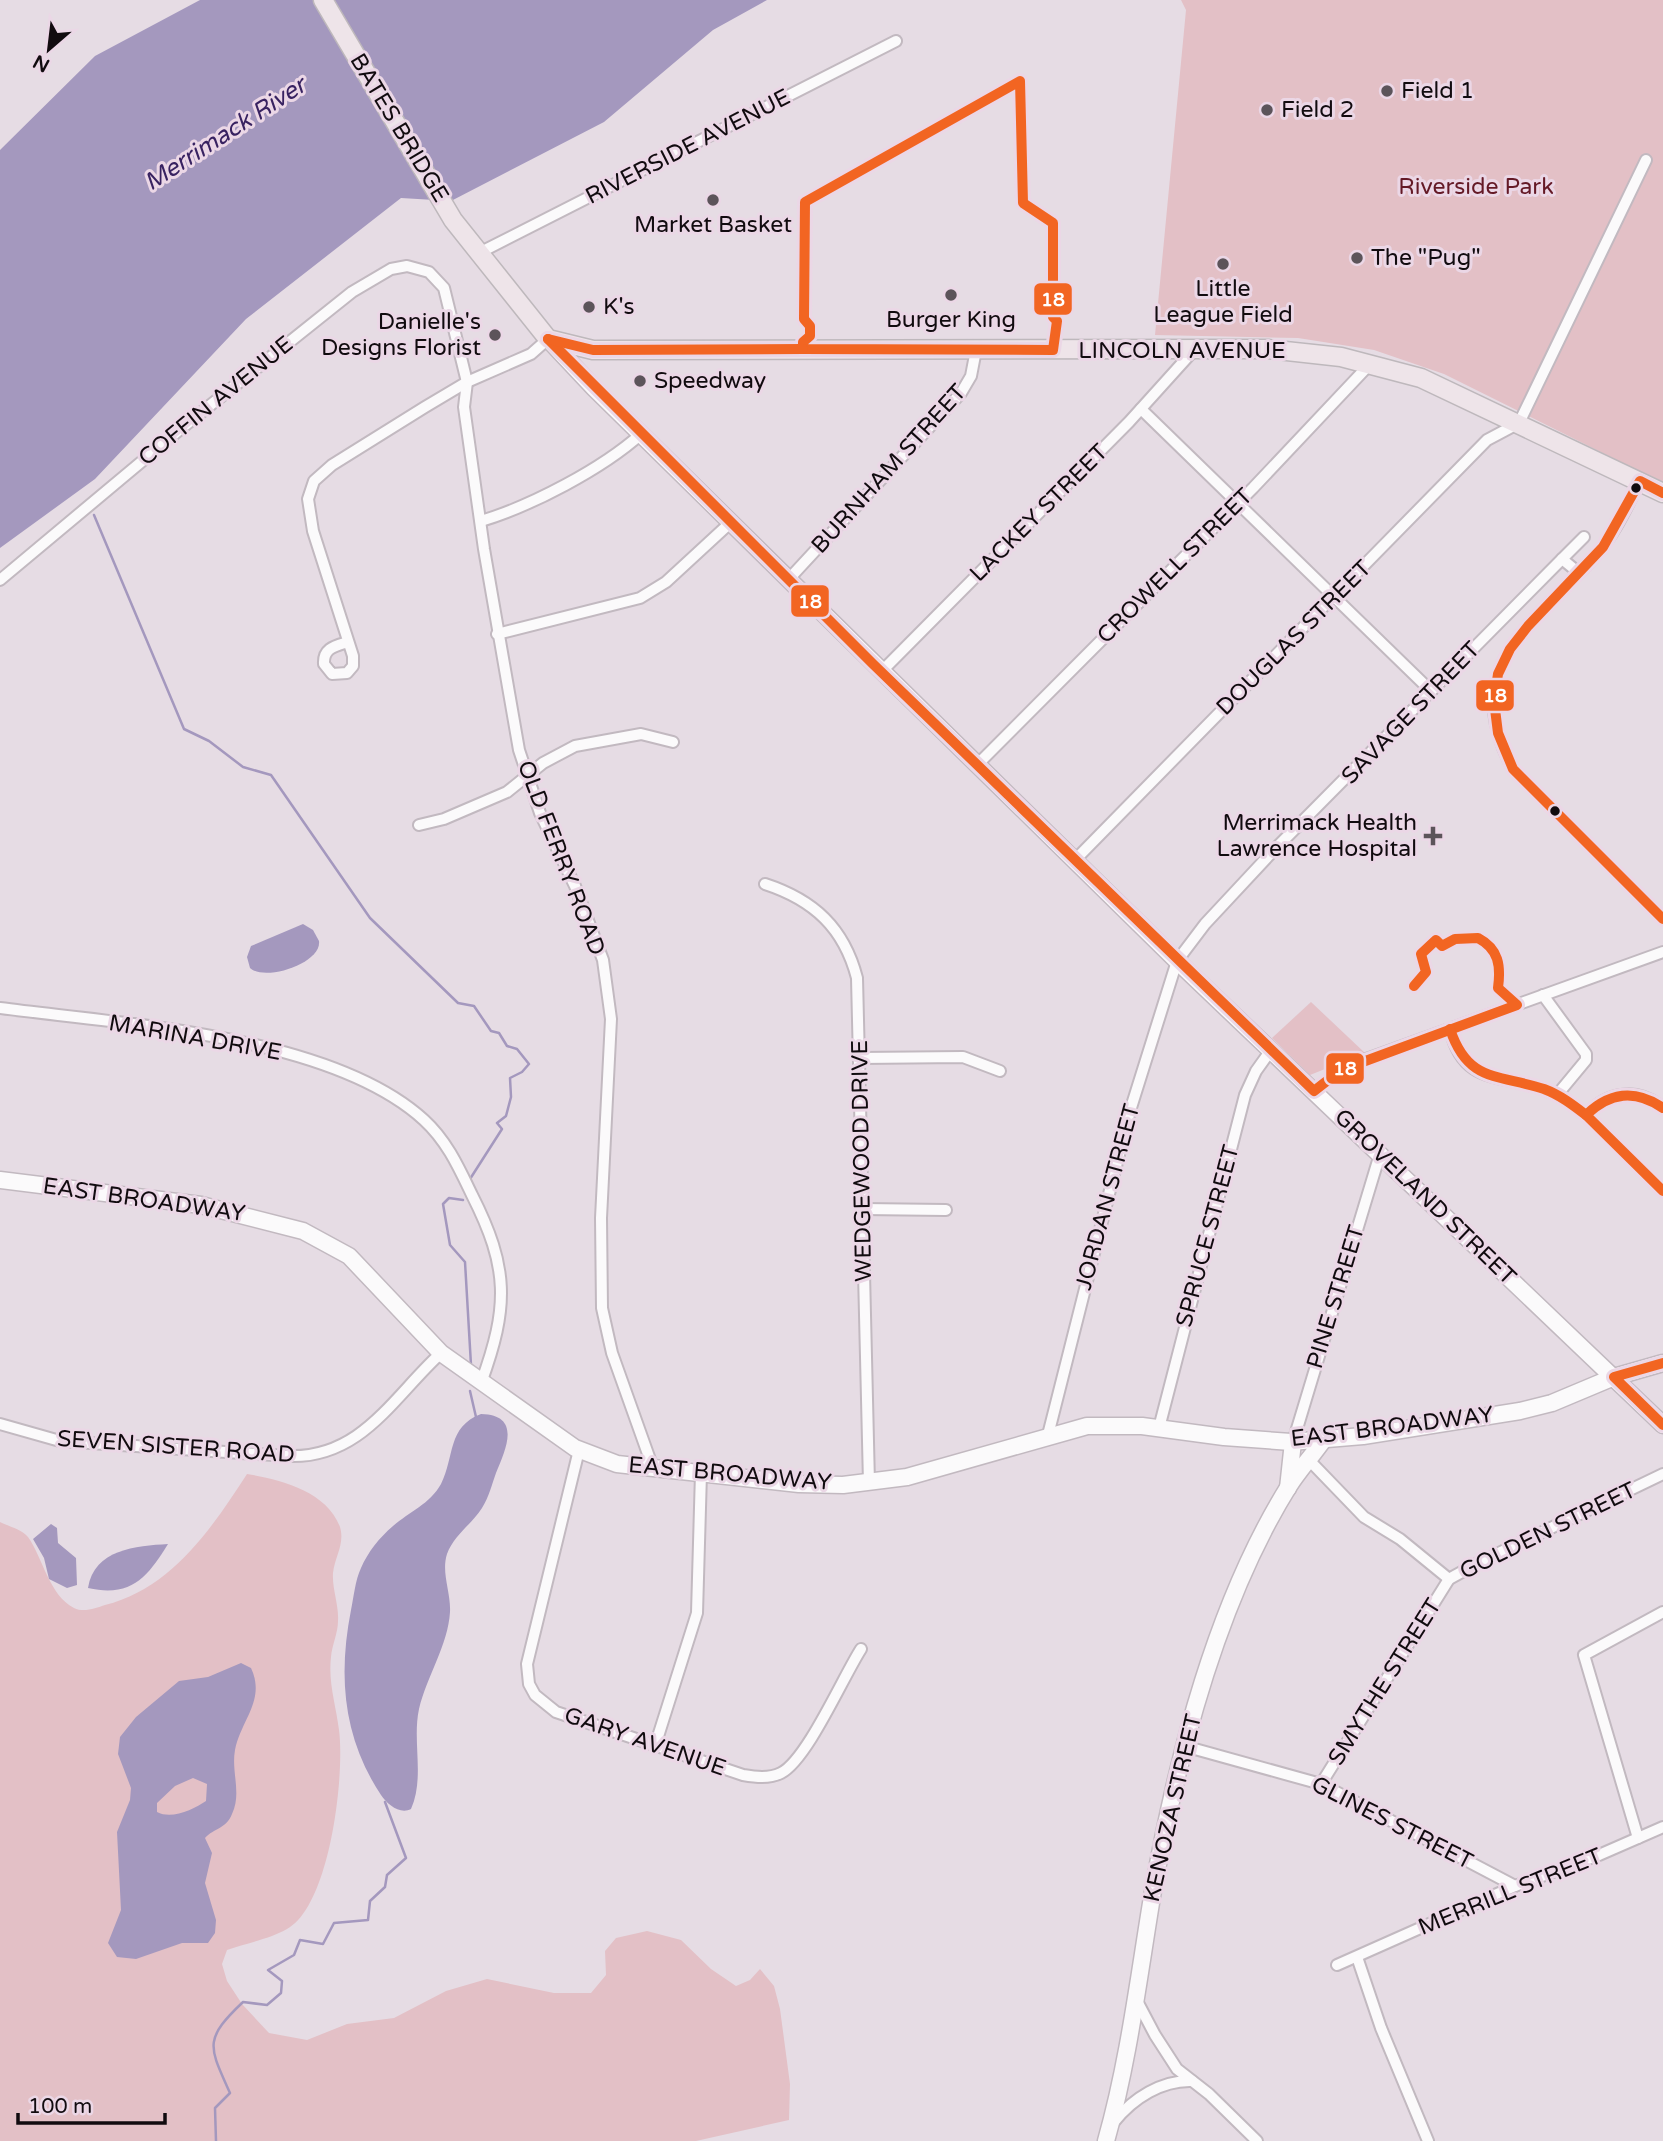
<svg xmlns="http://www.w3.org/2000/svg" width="1663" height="2141" font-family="'Varela Round',sans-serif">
  <rect width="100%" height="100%" fill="#e6dce4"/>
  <g fill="#e3c0c6">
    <path d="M1181,0H1663V483L1444,374L1374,350L1298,338L1155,335L1186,10Z"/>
    <path d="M1311,1002L1365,1053L1310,1075L1272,1038Z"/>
    <path d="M247,1474C279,1479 327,1491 340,1527C345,1544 335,1556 333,1573C332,1589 339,1605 338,1621C338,1633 332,1645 331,1657C328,1683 336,1705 339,1730C345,1775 330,1906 287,1929C270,1939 246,1943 227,1950L222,1964L227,1981L242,2004L269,2033L307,2040L347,2024L394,2018L446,1991L487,1979L554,1993H591L606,1975L605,1951L616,1938L647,1931L681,1940L711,1969L736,1986L750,1980L760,1969L774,1986L780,2009L790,2084L789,2120L696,2141H0V1522C8,1526 23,1530 28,1537C43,1558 49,1595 74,1608C84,1613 96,1608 105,1605C171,1589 212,1528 247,1474Z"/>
  </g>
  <g fill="#a498be" fill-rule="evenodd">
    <path d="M200,0H767L713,30L604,122L451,201L401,198L246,319L95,479L0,548V150L95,56Z"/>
    <path d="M303,924L313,930L319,941C322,963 265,982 250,968L247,957L251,946Z"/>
    <path d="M481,1414C522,1415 506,1449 496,1473C492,1484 489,1497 482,1508C472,1524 454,1535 447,1554C441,1573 451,1592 450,1612C448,1645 427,1676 419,1709C412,1742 425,1777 411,1809C400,1815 387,1804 381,1795C343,1738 338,1676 351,1610C354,1596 355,1581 361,1568C368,1552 379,1538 393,1526C409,1512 430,1504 441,1484C455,1456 447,1427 481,1414Z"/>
    <path d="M51,1524L57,1528L58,1543L76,1558L77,1585L67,1588L49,1579L44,1558L33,1539Z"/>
    <path d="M168,1544C148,1576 132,1598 88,1588C94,1549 136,1546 168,1544Z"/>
    <path d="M241,1663L251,1668C266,1700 241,1720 235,1750C231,1772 242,1793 232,1814C226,1829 214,1828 205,1838L212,1853L205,1883L216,1920L215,1933L208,1943H182L136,1959L117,1957L108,1943L121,1910L117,1832L130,1800L131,1788L118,1754L120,1737L136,1717L179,1681L208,1677ZM193,1778L207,1784L206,1801C194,1809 172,1820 157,1812V1803L175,1786Z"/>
  </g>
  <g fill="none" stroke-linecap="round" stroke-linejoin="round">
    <g stroke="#a498be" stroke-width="2.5">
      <path d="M94,515L184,729L209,741L243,767L271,775L370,918L458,1003L474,1006L491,1031L499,1033L507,1046L517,1049L529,1064L522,1072L510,1078L511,1097L506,1116L497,1123L502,1129L470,1179"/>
      <path d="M463,1200L449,1198L443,1204L450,1245L465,1262L471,1365"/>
      <path d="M470,1391L476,1417"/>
      <path d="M216,2141L215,2108L230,2093C209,2046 203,2040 243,2002L267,2005L281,1993L282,1981L268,1970L294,1955L300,1940L323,1944L334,1923L368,1920L370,1901L385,1887L387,1875L406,1858L385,1802"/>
    </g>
    <g stroke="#c2b9c0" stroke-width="14">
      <g id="street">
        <path d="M479,253L896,41"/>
        <path d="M1141,409L1431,691"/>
        <path d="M1640,481C1627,506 1615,534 1596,555C1534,625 1457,664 1513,769L1663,919"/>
        <path d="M481,521C531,506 602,469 641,434"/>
        <path d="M1562,559L1584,537"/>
        <path d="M0,580L183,427L352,292L391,269L407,266L429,272L444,288L467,382L464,407L484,549L519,750L540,813L575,886L603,960L611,1019L601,1218L602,1308L612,1353L653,1468"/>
        <path d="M788,580L961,393L971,376L976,350"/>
        <path d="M497,634L640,598L666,582L730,523"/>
        <path d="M348,642C335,646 323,648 324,664L332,674L347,673L353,666V656L313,531L308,499L314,481L332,465L425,407L467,382L531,354L548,339"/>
        <path d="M881,672L1129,422L1194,350"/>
        <path d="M977,765L1253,488L1370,364"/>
        <path d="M419,825L444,819L507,792L543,763L575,746L641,734L673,742"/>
        <path d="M1075,860L1487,440L1519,423L1646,160"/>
        <path d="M765,884C814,900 844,928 857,978L869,1483"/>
        <path d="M1543,995L1586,1054V1060L1557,1095"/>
        <path d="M0,1008C122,1024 331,1035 424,1120C447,1141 459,1168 472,1195C509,1268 509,1306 481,1383"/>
        <path d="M1450,1029C1463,1085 1499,1074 1543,1089C1560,1095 1573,1104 1586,1115"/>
        <path d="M860,1058L963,1057L1000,1071"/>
        <path d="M1314,1091L1341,1070L1369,1058L1663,952"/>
        <path d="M1663,1108C1637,1087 1608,1091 1586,1115L1663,1191"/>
        <path d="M863,1209L946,1210"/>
        <path d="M0,1424L60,1441L288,1456C361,1459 393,1397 441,1353"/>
        <path d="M1159,1428L1245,1095L1256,1071L1271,1050"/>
        <path d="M1048,1435L1130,1111L1177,961L1205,924L1274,850L1562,559L1579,573"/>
        <path d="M1293,1442L1380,1154"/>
        <path d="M579,1450L527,1664L529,1684L535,1695L556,1712L743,1775C755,1777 769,1779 781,1773C807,1760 843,1677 861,1649"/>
        <path d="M1309,1460L1364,1517L1400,1539L1449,1579"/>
        <path d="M655,1746L697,1613L701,1473"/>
        <path d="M1184,1746L1321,1784L1515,1886"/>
        <path d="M1321,1784L1449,1579L1478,1563L1663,1474"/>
        <path d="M1638,1838L1584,1655L1663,1612"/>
        <path d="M1357,1957L1381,2028L1428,2141"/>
        <path d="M1337,1965L1515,1886L1599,1855L1663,1827"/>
        <path d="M1136,1999L1155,2035L1177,2069L1209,2094L1257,2141"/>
        <path d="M1114,2122C1133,2098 1162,2080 1192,2081"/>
      </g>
    </g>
    <g stroke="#c2b9c0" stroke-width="19">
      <g id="secondary">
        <path d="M548,339L594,388L1177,961L1663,1425"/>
        <path d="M0,1180L201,1205L303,1231L349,1256L441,1353L575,1448L617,1464L799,1484L843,1485L907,1477L1087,1426H1142L1224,1437L1291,1442L1363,1436L1520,1411L1552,1403L1614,1377L1663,1363"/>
        <path d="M1288,1488L1293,1442"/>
        <path d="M1106,2141C1129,2060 1139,1974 1153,1891C1177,1757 1216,1603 1289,1486C1299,1470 1313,1455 1324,1439"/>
      </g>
    </g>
    <g stroke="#beb8bc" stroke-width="21">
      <path id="primary" d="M323,0L453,220L548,339L593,350L1226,349H1268L1341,357L1421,378L1663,493"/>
    </g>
    <use href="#street" stroke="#fbfafb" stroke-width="10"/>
    <use href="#secondary" stroke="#fbfafb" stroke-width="16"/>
    <use href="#primary" stroke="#eee4e9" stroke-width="18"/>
    <g stroke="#ebd7e6" stroke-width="16">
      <g id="bus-1">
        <path d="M1020,81L1023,203L1053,223V317L1057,321L1053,350L803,349V342L810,336V326L804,319L805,202Z"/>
        <path d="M548,339L873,664L1314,1091L1341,1070L1517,1005L1498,988C1501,966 1499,949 1478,938L1455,939L1442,946L1436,940L1421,954L1426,972L1414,986"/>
        <path d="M548,339L593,350L803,349"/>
        <path d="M1663,493L1640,481L1603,547L1528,626L1510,649L1498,674L1494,701L1498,733L1513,769L1663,919"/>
        <path d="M1450,1029C1468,1083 1498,1074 1544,1089C1560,1095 1573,1105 1586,1115"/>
        <path d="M1663,1108C1635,1089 1610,1092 1586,1115L1663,1191"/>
        <path d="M1663,1363L1614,1377L1663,1425"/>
      </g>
    </g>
    <use href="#bus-1" stroke="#f26522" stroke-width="10"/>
  </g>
  <g fill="#5c545a" stroke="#ebd7e6" stroke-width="2.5">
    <circle cx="1387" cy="91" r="7"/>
    <circle cx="1267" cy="110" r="7"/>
    <circle cx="713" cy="200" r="7"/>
    <circle cx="1357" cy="258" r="7"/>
    <circle cx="1223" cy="264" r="7"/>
    <circle cx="951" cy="295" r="7"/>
    <circle cx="589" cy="307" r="7"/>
    <circle cx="495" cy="335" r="7"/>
    <circle cx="640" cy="381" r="7"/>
    <path d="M1429.5 825.5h7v7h7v7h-7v7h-7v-7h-7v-7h7z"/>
  </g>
  <g fill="#110b0f" stroke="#ebd7e6" stroke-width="2.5">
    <circle cx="1636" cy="488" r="6"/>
    <circle cx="1555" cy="811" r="6"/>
  </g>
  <g text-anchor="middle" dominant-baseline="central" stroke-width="6" stroke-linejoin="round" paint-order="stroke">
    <g font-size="23" fill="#110b0f" stroke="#ebd7e6" text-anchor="start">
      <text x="1401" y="91">Field 1</text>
      <text x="1281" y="110">Field 2</text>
      <text x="713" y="225" text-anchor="middle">Market Basket</text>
      <text x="1371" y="258">The "Pug"</text>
      <text x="1223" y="289" text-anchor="middle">Little<tspan x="1223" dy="26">League Field</tspan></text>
      <text x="603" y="307">K's</text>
      <text x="951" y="320" text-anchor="middle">Burger King</text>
      <text x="481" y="322" text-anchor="end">Danielle's<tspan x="481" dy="26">Designs Florist</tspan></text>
      <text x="654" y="381">Speedway</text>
      <text x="1417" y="823" text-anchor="end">Merrimack Health<tspan x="1417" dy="26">Lawrence Hospital</tspan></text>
    </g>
    <g font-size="23" fill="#110b0f" stroke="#ebd7e6">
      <text transform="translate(399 128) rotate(59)">BATES BRIDGE</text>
      <text transform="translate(688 147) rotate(-27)">RIVERSIDE AVENUE</text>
      <text x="1182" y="351">LINCOLN AVENUE</text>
      <text transform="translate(216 401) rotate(-39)">COFFIN AVENUE</text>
      <text transform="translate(889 469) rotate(-48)">BURNHAM STREET</text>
      <text transform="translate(1039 513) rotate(-45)">LACKEY STREET</text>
      <text transform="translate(1175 566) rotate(-45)">CROWELL STREET</text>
      <text transform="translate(1294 638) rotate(-45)">DOUGLAS STREET</text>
      <text transform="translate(1411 713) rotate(-46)">SAVAGE STREET</text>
      <text transform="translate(561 858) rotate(69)">OLD FERRY ROAD</text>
      <text transform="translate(195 1038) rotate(10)">MARINA DRIVE</text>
      <text transform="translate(862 1161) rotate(-91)">WEDGEWOOD DRIVE</text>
      <text transform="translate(1108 1197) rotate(-75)">JORDAN STREET</text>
      <text transform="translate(1425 1197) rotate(44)">GROVELAND STREET</text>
      <text transform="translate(144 1200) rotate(8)">EAST BROADWAY</text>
      <text transform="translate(1208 1236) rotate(-75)">SPRUCE STREET</text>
      <text transform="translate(1336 1297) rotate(-73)">PINE STREET</text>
      <text transform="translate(1392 1427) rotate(-7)">EAST BROADWAY</text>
      <text transform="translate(176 1447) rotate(4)">SEVEN SISTER ROAD</text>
      <text transform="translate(730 1474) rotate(5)">EAST BROADWAY</text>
      <text transform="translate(1548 1531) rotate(-26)">GOLDEN STREET</text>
      <text transform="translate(1385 1682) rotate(-58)">SMYTHE STREET</text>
      <text transform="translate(645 1742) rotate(19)">GARY AVENUE</text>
      <text transform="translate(1173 1808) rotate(-77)">KENOZA STREET</text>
      <text transform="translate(1392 1823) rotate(27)">GLINES STREET</text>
      <text transform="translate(1510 1892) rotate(-22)">MERRILL STREET</text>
    </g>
    <g font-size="23" fill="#641926" stroke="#ebd7e6">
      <text x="1476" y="187">Riverside Park</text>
    </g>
    <g font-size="24" font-style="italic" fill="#382261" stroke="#ebd7e6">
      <text transform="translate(225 134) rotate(-33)">Merrimack River</text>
    </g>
  </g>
  <g stroke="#ebd7e6" stroke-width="2.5">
    <rect x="1033" y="282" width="40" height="34" rx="7" fill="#f26522"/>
    <rect x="790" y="584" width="40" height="34" rx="7" fill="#f26522"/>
    <rect x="1475" y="679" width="40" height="33" rx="7" fill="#f26522"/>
    <rect x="1325" y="1052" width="40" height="33" rx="7" fill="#f26522"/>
  </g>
  <g font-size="19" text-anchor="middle" font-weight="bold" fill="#fff">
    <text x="1053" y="306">18</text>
    <text x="810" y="608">18</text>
    <text x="1495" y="702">18</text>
    <text x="1345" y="1075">18</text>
  </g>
  <g transform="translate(49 49) rotate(208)" stroke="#ebd7e6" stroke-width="5" paint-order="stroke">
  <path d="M0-5L12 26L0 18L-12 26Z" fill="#110b0f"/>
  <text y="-10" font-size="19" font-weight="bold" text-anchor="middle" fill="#110b0f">N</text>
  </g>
  <path d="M18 2113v10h147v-10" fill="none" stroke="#110b0f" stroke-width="3.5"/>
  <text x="28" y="2113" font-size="21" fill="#110b0f" stroke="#ebd7e6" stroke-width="5" paint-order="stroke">100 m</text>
</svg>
